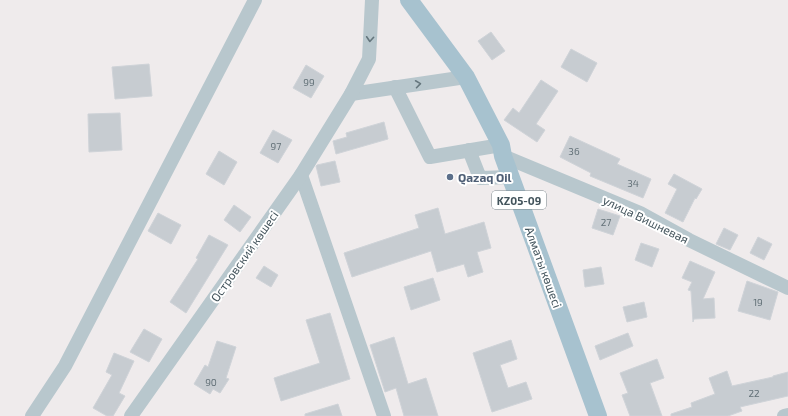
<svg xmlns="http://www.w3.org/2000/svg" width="788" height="416" font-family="'Exo 2',sans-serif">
  <rect width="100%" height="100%" fill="#efebec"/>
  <g fill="#c7ccd1" stroke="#cfd3d8">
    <path d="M491,32L505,51L492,60L478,41Z"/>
    <path d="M571,49L597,63L587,82L561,67Z"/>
    <path d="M149,64L152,96L115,99L112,67Z"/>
    <path d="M306,65L324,76L311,98L293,88Z"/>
    <path d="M541,80L558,91L536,124L545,130L537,142L504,120L513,108L519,113Z"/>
    <path d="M120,113L122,150L89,152L88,114Z"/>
    <path d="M384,122L388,139L336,154L333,141L347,137L346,133Z"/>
    <path d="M273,130L292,140L278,163L260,153Z"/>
    <path d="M570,136L620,159L617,164L651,179L643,198L590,176L591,173L560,157Z"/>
    <path d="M219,151L237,162L224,185L206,174Z"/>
    <path d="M335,161L340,182L321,186L316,166L317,165Z"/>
    <path d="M674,174L702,189L696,199L695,198L683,222L665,213L677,189L668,184Z"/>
    <path d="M234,205L251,217L240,232L224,220Z"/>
    <path d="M438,208L445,234L484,222L491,248L477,252L483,272L468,277L464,264L437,272L431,251L352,277L344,253L419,228L415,215Z"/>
    <path d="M598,209L620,216L613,235L592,228Z"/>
    <path d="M158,213L181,225L171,244L148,231Z"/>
    <path d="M724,228L738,235L730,250L716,244Z"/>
    <path d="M209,235L228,245L186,313L170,302L198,259L196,258Z"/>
    <path d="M758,237L772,244L764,260L750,253Z"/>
    <path d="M641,243L659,249L652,267L635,260Z"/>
    <path d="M690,261L715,272L703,299L714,298L715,318L694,319L693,322L691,291L688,290L692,282L682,278Z"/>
    <path d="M264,266L278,275L271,287L256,278Z"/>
    <path d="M601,267L604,284L585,287L583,270Z"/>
    <path d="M433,278L440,300L411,310L404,287Z"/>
    <path d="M747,281L778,292L770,320L738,311Z"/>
    <path d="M644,302L647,317L627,322L623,307Z"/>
    <path d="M330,313L350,379L281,401L274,378L320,363L306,320Z"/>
    <path d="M144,329L162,339L149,362L130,352Z"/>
    <path d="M628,333L633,346L600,360L595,346Z"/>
    <path d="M394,337L408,384L426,378L438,416H404L396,388L385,392L370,345Z"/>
    <path d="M511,340L517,359L500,365L508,388L526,382L532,399L492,412L473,353Z"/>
    <path d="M217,341L236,347L226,378L229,379L220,393L213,389L210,394L194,384L205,365L208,367Z"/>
    <path d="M114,353L134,361L119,393L125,396L113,416H107L93,408L112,375L106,372Z"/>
    <path d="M657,359L664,378L650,383L662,416H630L622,395L628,393L620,373Z"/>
    <path d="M727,371L732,386L773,377V376L788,372V396L740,407L742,411L728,416H671V414L692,407L691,403L715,394L709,378Z"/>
    <path d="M338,404L342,416H305V414Z"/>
  </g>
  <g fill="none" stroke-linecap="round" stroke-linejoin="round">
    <g stroke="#b8c7cd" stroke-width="14">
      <path d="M395,87L430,157L501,145"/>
      <path d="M351,94L466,77"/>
      <path d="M469,150L480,178L511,177"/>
      <path d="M503,156L640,213L689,240L788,288"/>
      <path d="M301,175L384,416"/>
      <path d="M32,416L65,366L255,0"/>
      <path d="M131,416L301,175L351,94L369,59L372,0"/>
      <path d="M784,416L788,415"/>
    </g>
    <path stroke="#a7c2cf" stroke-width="18" d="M409,0L466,77L501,145L503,156L598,416"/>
  </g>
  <defs><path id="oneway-chevron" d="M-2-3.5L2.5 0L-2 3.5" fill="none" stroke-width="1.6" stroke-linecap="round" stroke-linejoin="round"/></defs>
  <g stroke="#65767d">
    <use href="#oneway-chevron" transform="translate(370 39) rotate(94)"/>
    <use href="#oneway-chevron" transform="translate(418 84) rotate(-8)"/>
  </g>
  <circle fill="#5c6f8a" stroke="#fff" stroke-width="1.5" cx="450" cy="177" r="4"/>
  <g text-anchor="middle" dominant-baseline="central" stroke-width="4" stroke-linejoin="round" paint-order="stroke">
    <g font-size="10" fill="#637178">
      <text x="309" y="82">99</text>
      <text x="276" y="146">97</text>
      <text x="574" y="151">36</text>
      <text x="633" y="183">34</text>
      <text x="606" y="222">27</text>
      <text x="758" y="302">19</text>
      <text x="211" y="382">90</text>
      <text x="754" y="393">22</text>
    </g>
    <rect fill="#fff" stroke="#7b878c" stroke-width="1" x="492" y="191" width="54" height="18" rx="3"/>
    <g font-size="11" font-weight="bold" fill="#42535b">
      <text x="519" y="200">KZ05-09</text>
    </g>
    <g font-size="12" font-weight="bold" fill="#4e5e75" stroke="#fff" text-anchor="start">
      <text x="458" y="177">Qazaq Oil</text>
    </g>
    <g font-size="12" fill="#42535b" stroke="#fff">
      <text transform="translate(646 219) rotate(26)">улица Вишневая</text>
      <text transform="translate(244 256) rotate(-55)">Островский көшесі</text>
      <text transform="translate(544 267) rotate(70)">Алматы көшесі</text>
    </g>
  </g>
</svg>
